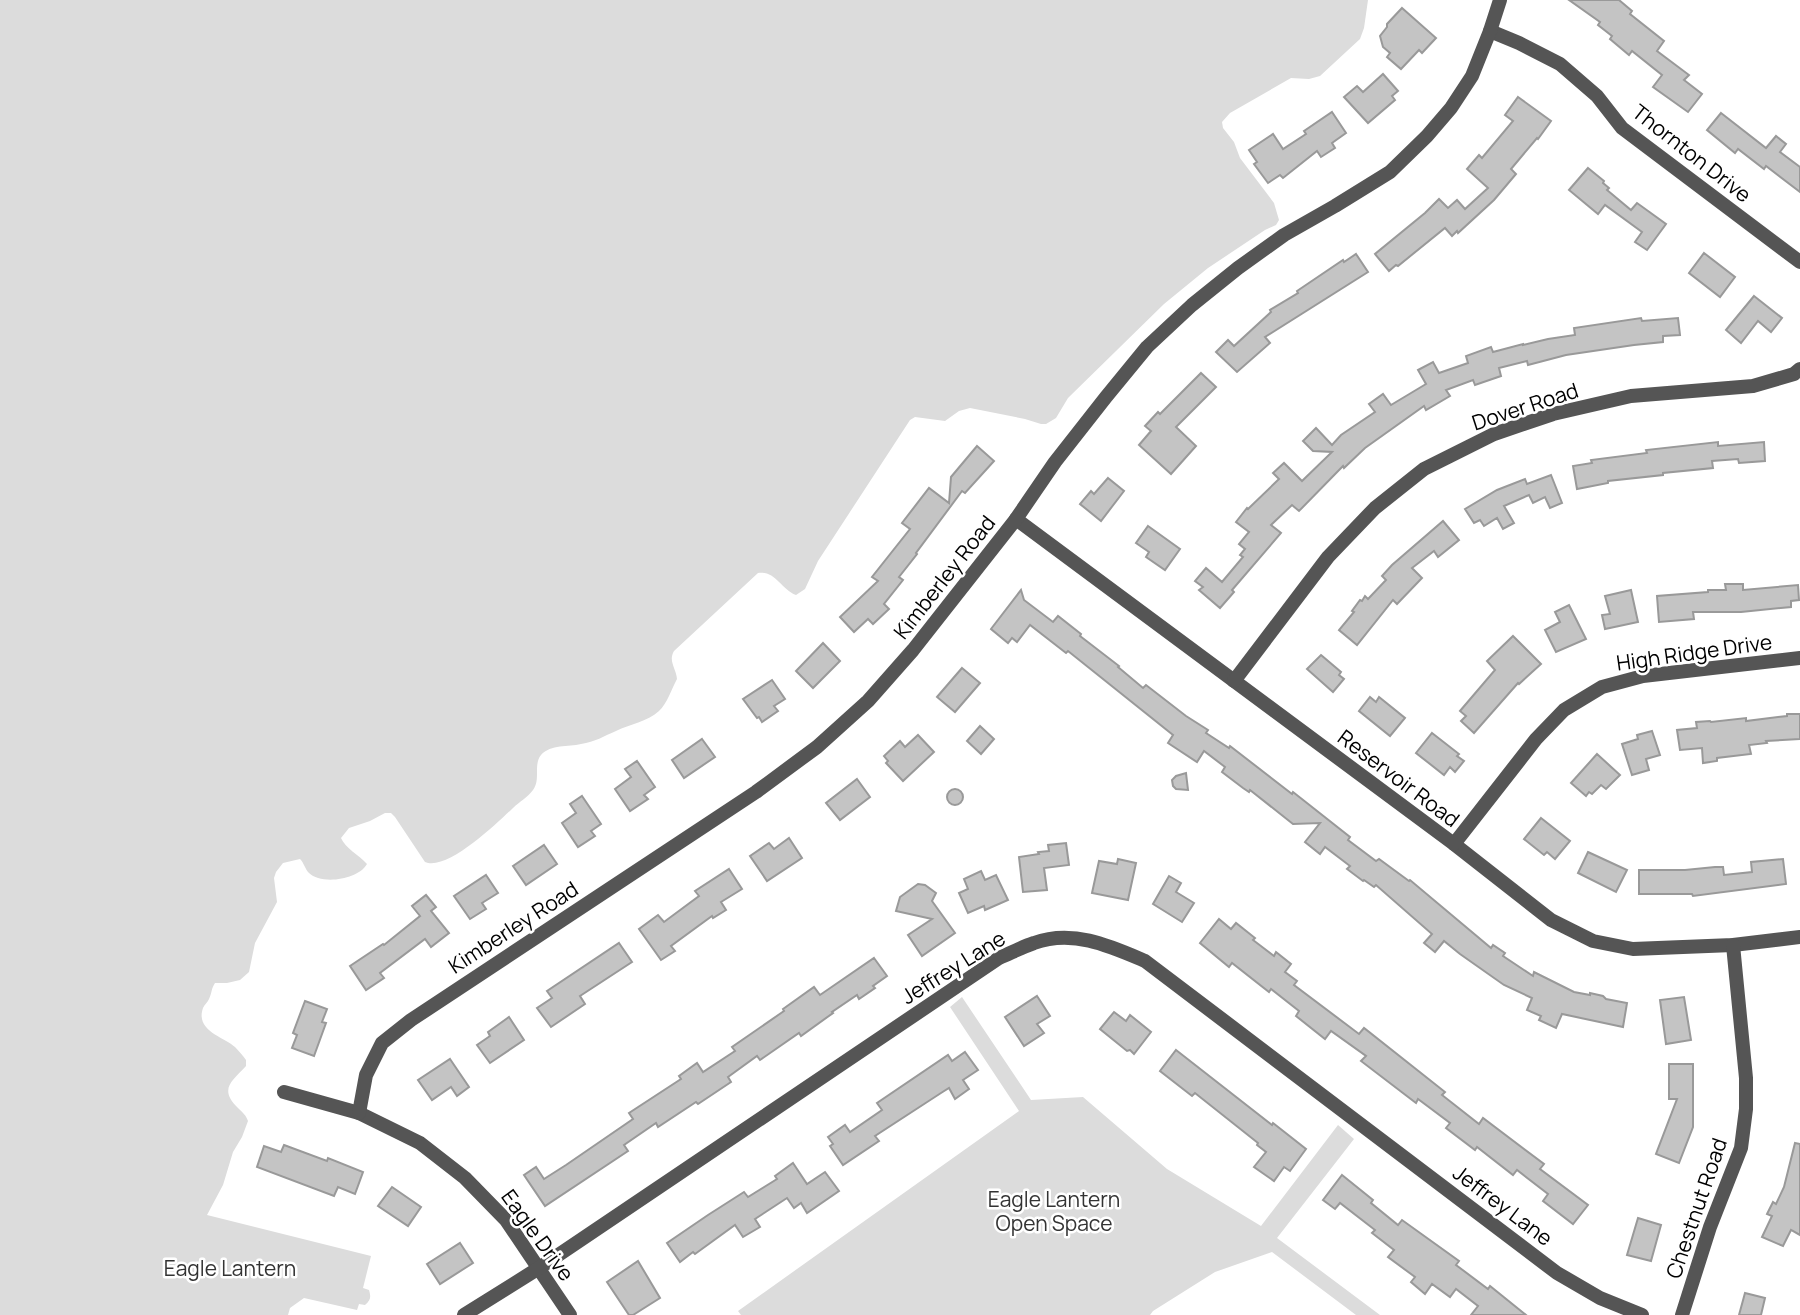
<svg xmlns="http://www.w3.org/2000/svg" width="1800" height="1315" font-family="Manrope,sans-serif">
  <rect width="100%" height="100%" fill="#fff"/>
  <g fill="#dcdcdc">
    <path d="M0,0H1368L1364,28L1360,39L1320,76L1309,79L1291,78L1230,113L1222,122L1223,128L1234,142L1240,158L1274,203L1279,220L1276,225L1265,230L1208,268L1164,304L1068,398L1056,418L1046,424H1041L1025,419L970,408L959,411L945,421L915,417L910,420L818,561L805,589L796,595C781,589 775,570 758,573L674,651C668,661 676,668 677,679C672,688 667,704 659,711C647,722 630,724 616,731C604,736 595,742 581,744C568,747 551,744 541,755C533,765 541,779 533,790C528,797 519,802 513,808C498,822 447,872 425,862L395,817L391,813H385L370,821L349,828L341,838C345,848 359,855 367,864C358,880 321,885 309,873C305,869 304,863 300,859L283,863L276,872L274,878L277,902L255,943L249,972L240,980L227,983H215C211,989 212,993 209,999C208,1002 204,1005 203,1008C195,1031 224,1037 235,1047C239,1051 243,1056 246,1060V1066C231,1082 219,1089 238,1108C243,1113 246,1115 248,1121L242,1137L233,1152L223,1185L207,1215L371,1256L363,1288L369,1290C371,1297 371,1300 365,1305L359,1304L357,1310L304,1298L290,1308L288,1315H0Z"/>
    <path d="M962,997L1031,1100L1083,1097L1167,1169L1261,1226L1338,1125L1354,1139L1277,1238L1380,1315H1356L1272,1252L1215,1272L1153,1311L1150,1315H741L738,1311L1019,1111L950,1007Z"/>
  </g>
  <g fill="#c4c4c4" stroke="#999" stroke-width="2">
    <path d="M1569,0H1619L1632,11L1630,14L1664,41L1657,51L1689,75L1684,80L1702,94L1688,112L1653,87L1662,75L1632,51L1629,55L1610,39L1612,36L1598,25L1600,22Z"/>
    <path d="M1402,8L1436,38L1422,53L1419,50L1401,69L1387,57L1390,53L1383,47L1380,36L1387,27V24Z"/>
    <path d="M1383,74L1398,91L1392,96L1395,100L1368,123L1344,97L1357,86L1363,92Z"/>
    <path d="M1518,97L1551,121L1538,139L1537,138L1511,169L1516,174L1494,200L1458,233L1457,231L1452,236L1445,228L1398,266L1396,265L1389,271L1375,254L1425,213L1439,199L1448,208L1457,200L1465,209L1488,188L1467,169L1479,155L1482,158L1513,121L1505,115Z"/>
    <path d="M1332,112L1346,133L1332,143L1335,148L1321,157L1317,151L1283,178L1280,175L1268,183L1254,164L1257,162L1249,150L1273,134L1283,149L1306,134L1304,131Z"/>
    <path d="M1721,113L1766,148L1776,136L1786,144L1780,152L1800,167V192L1766,166L1764,169L1738,149L1735,153L1707,130Z"/>
    <path d="M1588,168L1604,181L1603,183L1609,188L1607,190L1631,210L1637,203L1666,224L1647,250L1635,242L1642,232L1605,205L1598,214L1569,190Z"/>
    <path d="M1704,253L1735,277L1720,297L1689,273Z"/>
    <path d="M1356,254L1368,272L1265,337L1270,343L1237,372L1216,352L1228,340L1234,346L1271,312L1270,310L1298,293L1297,291L1343,260L1344,262Z"/>
    <path d="M1754,296L1782,318L1771,332L1758,321L1741,343L1726,330Z"/>
    <path d="M1641,318L1642,321L1678,318L1680,335L1663,336V342L1634,345L1566,355L1528,365L1527,361L1499,368L1501,376L1475,385L1473,380L1446,390L1450,396L1426,410L1424,406L1365,448L1344,468L1343,466L1299,511L1292,505L1271,525L1281,533L1232,590L1234,592L1220,608L1199,590L1203,587L1195,581L1206,568L1222,582L1243,557L1240,555L1245,549L1239,544L1249,532L1236,522L1247,508L1248,509L1279,479L1273,473L1284,463L1302,481L1332,452L1313,451L1303,441L1316,428L1332,445L1341,435L1375,412L1369,404L1383,394L1391,405L1426,384L1418,370L1433,362L1439,373L1468,363L1466,356L1491,347L1493,352L1523,344V345L1548,339L1575,335L1574,328Z"/>
    <path d="M1201,373L1216,387L1176,427L1196,446L1171,474L1139,445L1151,431L1145,426L1158,412L1160,414Z"/>
    <path d="M1718,442V446L1764,442L1765,461L1739,463L1738,459L1712,461L1713,468L1663,473V475L1608,481V483L1577,489L1573,466L1592,463L1591,460L1647,453L1646,450Z"/>
    <path d="M977,446L994,461L965,493L962,491L916,553L917,554L899,577L903,580L884,604L889,609L873,624L868,619L854,632L840,617L878,581L872,577L910,529L902,523L929,488L949,503L951,477Z"/>
    <path d="M1551,475L1562,503L1550,508L1545,497L1533,503L1529,495L1504,506L1514,523L1503,529L1497,518L1484,526L1480,520L1474,523L1465,509L1497,490L1525,479L1527,484Z"/>
    <path d="M1108,478L1124,491L1101,521L1080,504L1091,491L1094,494Z"/>
    <path d="M1443,521L1459,540L1438,557L1434,551L1412,568L1422,578L1397,604L1393,600L1357,645L1339,630L1354,612L1352,611L1360,600L1362,601L1365,596L1368,599L1386,580L1382,576L1392,565Z"/>
    <path d="M1148,526L1180,549L1165,570L1146,557L1149,552L1136,543Z"/>
    <path d="M1725,584H1743V590L1798,585L1799,600L1791,601V607L1741,612H1693L1694,619L1659,622L1657,596L1708,592V590H1726Z"/>
    <path d="M1021,590L1024,600L1053,622L1058,616L1081,634L1080,636L1119,666L1118,667L1143,688L1146,685L1186,716L1208,730L1206,733L1229,748L1230,746L1292,794L1293,792L1350,837L1348,840L1376,861L1379,859L1409,881L1410,880L1491,948L1493,945L1505,953L1503,956L1533,976L1534,972L1574,992L1590,995V993L1603,996L1606,999L1627,1003L1623,1027L1562,1014L1556,1028L1539,1020L1541,1016L1527,1010L1532,998L1504,985L1460,954L1444,941L1435,952L1424,943L1432,934L1376,885L1374,887L1364,880L1363,881L1347,869L1350,866L1325,847L1320,854L1305,842L1320,823L1293,824L1250,790L1249,792L1243,788L1222,772L1225,767L1204,751L1197,762L1168,743L1173,735L1068,651L1066,653L1030,625L1017,642L1012,638L1008,643L991,629Z"/>
    <path d="M1631,590L1638,622L1605,629L1602,615L1610,614L1605,596Z"/>
    <path d="M1569,605L1586,639L1556,652L1545,630L1560,622L1555,612Z"/>
    <path d="M1513,636L1541,664L1519,684L1518,683L1474,733L1461,721L1466,716L1460,711L1495,670L1487,661Z"/>
    <path d="M823,643L840,661L813,688L796,671Z"/>
    <path d="M1321,655L1341,672L1339,675L1344,679L1333,692L1307,669Z"/>
    <path d="M962,668L980,683L955,712L937,697Z"/>
    <path d="M772,680L785,699L774,706L778,711L762,722L759,717L757,718L743,699Z"/>
    <path d="M1370,697L1376,702L1379,697L1405,718L1390,736L1359,711Z"/>
    <path d="M1787,714H1800V739L1766,741L1767,743L1749,745L1751,754L1717,758V761L1703,763L1702,748L1680,750L1677,730L1697,728L1696,722L1710,721L1711,722L1746,718V721L1787,716Z"/>
    <path d="M980,726L994,739L981,754L967,741Z"/>
    <path d="M1652,731L1660,755L1646,759L1649,770L1632,775L1622,744L1638,739L1637,735Z"/>
    <path d="M1432,733L1459,754L1457,756L1464,761L1455,772L1450,767L1444,775L1416,753Z"/>
    <path d="M918,735L934,752L903,781L886,763L888,761L884,756L900,741L905,747Z"/>
    <path d="M702,739L715,757L684,778L672,760Z"/>
    <path d="M1597,754L1620,775L1606,789L1601,785L1592,794L1589,792L1586,796L1571,783Z"/>
    <path d="M637,761L655,787L644,795L648,799L630,811L615,789L631,777L625,769Z"/>
    <path d="M1186,773L1188,790L1176,789L1173,786L1172,780L1176,776Z"/>
    <path d="M857,779L870,797L840,820L826,803Z"/>
    <circle cx="955" cy="797" r="8"/>
    <path d="M582,796L601,824L591,831L595,836L578,847L562,823L576,813L570,804Z"/>
    <path d="M1541,818L1570,841L1555,859L1547,852L1544,855L1524,839Z"/>
    <path d="M789,838L802,858L767,881L750,856L769,843L774,849Z"/>
    <path d="M1066,843L1069,865L1044,868L1047,890L1023,892L1019,857L1039,854L1038,852L1049,851L1048,845Z"/>
    <path d="M544,845L557,864L526,885L513,866Z"/>
    <path d="M1588,852L1627,870L1616,892L1578,873Z"/>
    <path d="M1118,859L1136,863L1128,900L1092,893L1099,861L1117,864Z"/>
    <path d="M1783,859L1786,884L1693,896L1692,894H1639V870H1685L1715,867H1723L1724,875L1752,872L1751,862Z"/>
    <path d="M729,869L742,889L721,902L726,910L713,918L712,916L671,946L675,951L661,960L639,929L658,915L664,922L699,896L695,891Z"/>
    <path d="M981,871L985,880L996,875L1008,900L985,910L984,906L968,913L959,893L968,889L964,879Z"/>
    <path d="M486,875L498,893L482,903L486,909L470,919L454,896Z"/>
    <path d="M1169,876L1181,883L1176,892L1194,903L1182,922L1153,904Z"/>
    <path d="M918,884L925,885L936,893L932,901L955,933L922,956L908,935L932,919L896,911L900,897Z"/>
    <path d="M426,895L436,907L431,911L449,933L431,947L425,939L380,973L384,978L366,990L350,966L383,944L384,945L420,916L412,906Z"/>
    <path d="M1219,919L1231,929L1236,923L1255,938L1253,940L1274,956L1276,952L1291,964L1285,972L1297,981L1294,985L1359,1034L1364,1028L1445,1092L1442,1095L1479,1124L1483,1118L1544,1164L1540,1169L1588,1205L1573,1224L1543,1201L1548,1194L1517,1170L1513,1175L1477,1147L1475,1150L1446,1128L1450,1123L1418,1099L1416,1103L1361,1061L1366,1056L1331,1031L1325,1039L1296,1016L1299,1011L1271,989L1269,992L1232,963L1229,967L1200,943Z"/>
    <path d="M619,943L632,962L580,996L585,1004L551,1027L537,1008L552,998L547,991Z"/>
    <path d="M874,958L887,976L873,986L875,988L859,999L857,995L832,1012L833,1013L801,1036L799,1033L760,1060L757,1056L728,1077L731,1082L698,1104L696,1102L658,1127L656,1123L624,1145L628,1151L545,1206L524,1175L536,1167L544,1179L566,1165L633,1119L629,1113L681,1079L679,1076L697,1063L703,1072L735,1051L732,1047L784,1011L783,1009L814,987L820,995Z"/>
    <path d="M1037,996L1050,1016L1037,1024L1044,1033L1024,1046L1005,1017Z"/>
    <path d="M1684,997L1691,1040L1666,1044L1660,1000Z"/>
    <path d="M305,1001L327,1009L322,1022L326,1023L314,1056L292,1048L297,1035L293,1033Z"/>
    <path d="M1114,1012L1126,1021L1130,1015L1151,1032L1134,1054L1130,1050L1127,1051L1100,1029Z"/>
    <path d="M509,1017L524,1040L490,1063L477,1045L490,1036L488,1032Z"/>
    <path d="M1176,1050L1272,1125L1273,1123L1306,1149L1290,1171L1284,1167L1274,1181L1254,1167L1266,1152L1257,1145L1258,1143L1195,1093L1192,1096L1160,1071Z"/>
    <path d="M965,1052L978,1070L963,1080L969,1089L955,1099L949,1088L941,1093L875,1136L879,1141L843,1165L830,1146L833,1144L828,1137L845,1125L850,1132L882,1110L877,1103L948,1055L952,1061Z"/>
    <path d="M450,1059L469,1087L457,1096L451,1087L432,1100L418,1080Z"/>
    <path d="M1669,1064H1693V1127L1679,1163L1656,1154L1677,1099H1669Z"/>
    <path d="M1795,1143L1800,1144V1235L1791,1230L1783,1246L1762,1237L1772,1216L1767,1214L1773,1202L1776,1204L1784,1187Z"/>
    <path d="M284,1145L327,1161L328,1158L363,1172L355,1194L338,1187L334,1196L257,1167L264,1146L281,1152Z"/>
    <path d="M793,1163L807,1184L825,1172L839,1191L807,1213L801,1203L794,1208L787,1198L755,1219L760,1227L743,1237L735,1225L695,1254L693,1252L680,1262L667,1243L708,1215L744,1192L748,1197L777,1179L775,1176Z"/>
    <path d="M1342,1175L1373,1200L1371,1203L1398,1225L1402,1220L1459,1261L1456,1265L1488,1289L1490,1286L1526,1315H1471L1478,1306L1456,1289L1450,1297L1432,1284L1425,1294L1411,1282L1415,1277L1388,1257L1394,1250L1372,1233L1375,1230L1340,1203L1335,1209L1323,1200Z"/>
    <path d="M392,1187L421,1207L408,1226L378,1206Z"/>
    <path d="M1638,1218L1661,1225L1651,1261L1627,1255Z"/>
    <path d="M460,1243L473,1263L440,1284L427,1264Z"/>
    <path d="M638,1261L660,1298L633,1315H629L607,1282Z"/>
    <path d="M1745,1293L1765,1298L1761,1315H1739Z"/>
  </g>
  <g fill="none" stroke-linecap="round" stroke-linejoin="round">
    <g stroke="#555" stroke-width="14">
      <path d="M1490,31L1519,43L1560,64L1597,96L1622,128L1800,262"/>
      <path d="M1016,519L1454,844L1551,920L1593,941L1633,949L1733,945L1800,937"/>
      <path d="M1234,681L1328,557L1375,508L1424,469L1494,434L1553,414L1631,396L1753,386L1794,374L1800,369"/>
      <path d="M1454,844L1536,739L1564,710L1602,687L1643,676L1800,658"/>
      <path d="M284,1092L359,1113L420,1143L465,1178L506,1220L570,1315"/>
      <path d="M359,1113L366,1075L382,1043L411,1020L756,792L817,747L868,701L913,650L1016,519L1055,462L1106,397L1147,347L1192,305L1238,268L1284,235L1335,206L1390,172L1427,136L1451,108L1472,76L1490,31L1500,0"/>
      <path d="M464,1315L539,1268L999,958C1011,953 1022,947 1034,943C1073,929 1110,946 1145,961L1557,1273L1600,1298L1642,1315"/>
      <path d="M1682,1315L1710,1227L1741,1148L1746,1109V1078L1733,945"/>
    </g>
  </g>
  <g text-anchor="middle" dominant-baseline="central" stroke-width="5" stroke-linejoin="round" paint-order="stroke">
    <g font-size="21" fill="#000" stroke="#fff">
      <text transform="translate(1692 153) rotate(38)">Thornton Drive</text>
      <text transform="translate(1525 406) rotate(-18)">Dover Road</text>
      <text transform="translate(944 577) rotate(-52)">Kimberley Road</text>
      <text transform="translate(1694 652) rotate(-8)">High Ridge Drive</text>
      <text transform="translate(1399 778) rotate(37)">Reservoir Road</text>
      <text transform="translate(513 927) rotate(-33)">Kimberley Road</text>
      <text transform="translate(953 967) rotate(-32)">Jeffrey Lane</text>
      <text transform="translate(1503 1205) rotate(37)">Jeffrey Lane</text>
      <text transform="translate(1696 1208) rotate(-71)">Chestnut Road</text>
      <text transform="translate(538 1235) rotate(54)">Eagle Drive</text>
    </g>
    <g font-size="21" fill="#333" stroke="#fff">
      <text x="1054" y="1199">Eagle Lantern<tspan x="1054" dy="24">Open Space</tspan></text>
      <text x="230" y="1268">Eagle Lantern</text>
    </g>
  </g>
</svg>
